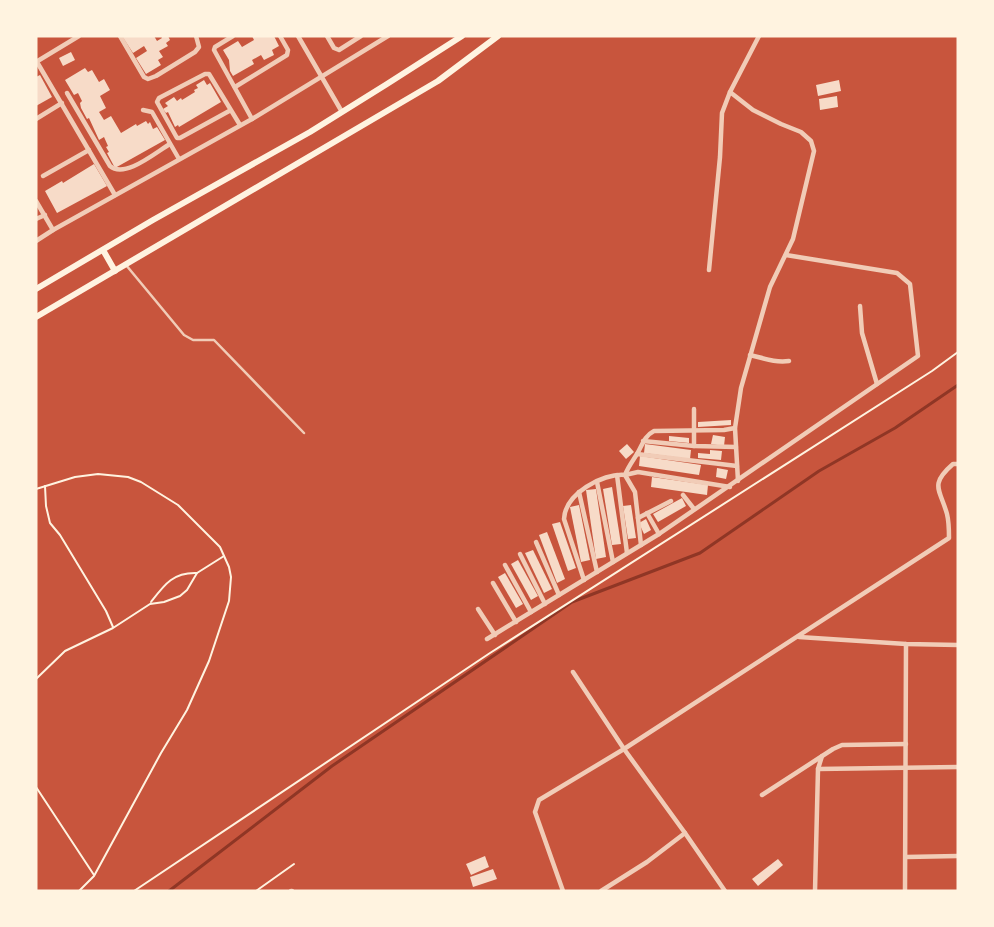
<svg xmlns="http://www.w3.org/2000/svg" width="994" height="927" font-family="'PT Sans',sans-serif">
  <rect width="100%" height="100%" fill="#c8553d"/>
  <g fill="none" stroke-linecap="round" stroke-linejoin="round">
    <path stroke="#8f3625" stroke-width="3" d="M169,891L332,766L572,602L700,553L819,471L895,428L958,385"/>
  </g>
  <g fill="#f7dbc8">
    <path d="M122,36H154L157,41L162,38L161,36H168L170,40L166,43L168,46L159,51L163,57L158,60L161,65L146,74L136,58L147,51L144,46L133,53Z"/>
    <path d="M252,36H274L279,46L272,50L274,55L264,60L261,55L252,60L254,64L233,76L230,71L229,60L223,50L238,41L242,47L254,40Z"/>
    <path d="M71,52L75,60L63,66L59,58Z"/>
    <path d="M85,68L88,72L92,70L99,82L104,79L110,90L100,96L106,108L99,112L104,120L111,116L121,133L136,124L137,126L146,121L148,124L150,122L153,129L157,127L165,140L115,168L107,153L109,152L106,147L108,146L104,137L99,140L89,118L87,119L81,108L80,103L82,101L78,93L74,95L65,80Z"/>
    <path d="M40,75L52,97L36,106V77Z"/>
    <path d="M204,80L207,85L210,83L221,102L179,127L178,125L175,127L168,112L166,113L163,109L168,106L165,103L174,97L177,101L181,98L182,100L195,92L194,90L198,88L196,85Z"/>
    <path d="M839,80L841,91L818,96L816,85Z"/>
    <path d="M837,96L838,107L820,110L819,99Z"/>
    <path d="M94,164L107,186L57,213L45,191L62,181L63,183Z"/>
    <path d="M731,420V425L698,427V422Z"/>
    <path d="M713,435L725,437L724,446L711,444Z"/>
    <path d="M669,436L689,438V443L669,441Z"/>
    <path d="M627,444L634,452L626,459L619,451Z"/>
    <path d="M645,444L691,450L690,459L644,453Z"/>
    <path d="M710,450L722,451L721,460L698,458V453L710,454Z"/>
    <path d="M640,456L701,465L699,475L639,466Z"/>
    <path d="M717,468L728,470L726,479L716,477Z"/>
    <path d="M652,477L708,485L707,495L651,487Z"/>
    <path d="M612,487L621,544L612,545L603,489Z"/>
    <path d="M596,489L606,557L596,559L586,490Z"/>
    <path d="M682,498L686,506L658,522L653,514Z"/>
    <path d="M579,505L590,560L581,562L570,507Z"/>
    <path d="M631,505L636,538L628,539L623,506Z"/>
    <path d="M646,519L651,530L644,534L639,523Z"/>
    <path d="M560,522L576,568L568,571L552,524Z"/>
    <path d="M547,532L565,579L557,583L539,535Z"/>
    <path d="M533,550L552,589L544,593L525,553Z"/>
    <path d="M518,560L538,596L531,600L511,564Z"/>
    <path d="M505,573L523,604L516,608L498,577Z"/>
    <path d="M485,856L489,867L471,875L466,864Z"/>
    <path d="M778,859L783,865L758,886L752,879Z"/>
    <path d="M493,869L497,879L473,887L470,877Z"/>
  </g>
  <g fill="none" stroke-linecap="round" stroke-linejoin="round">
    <g stroke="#fff3e0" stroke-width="2">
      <path d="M45,486L46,506L50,523L60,535L106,611L113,627"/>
      <path d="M36,489L75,477L98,474L128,477L141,482L178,505L220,547L229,567L231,577L229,601L209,661L187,710L161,753L94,876L79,891"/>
      <path d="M151,602C164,585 173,572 197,573"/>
      <path d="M36,679L65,651L113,628L150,604L164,602L180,596L187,590L197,573L224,556"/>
      <path d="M36,787L94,875"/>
      <path d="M134,891L490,653L932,371L958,352"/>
      <path d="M256,891L294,864"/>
    </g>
    <path stroke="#f1ccb7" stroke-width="2.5" d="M126,265L184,335L193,340H214L304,433"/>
    <g stroke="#f1ccb7" stroke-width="4.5">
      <path d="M120,36L144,77L148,79L156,76L195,52L199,47L196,36"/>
      <path d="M233,36L215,47L214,50L252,119"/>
      <path d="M298,36L342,112"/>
      <path d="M327,36L334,48L339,50L361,36"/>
      <path d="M36,62L79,36"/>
      <path d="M37,62L115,195"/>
      <path d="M235,87L287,55L288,50L280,36"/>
      <path d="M67,93L110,166C125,179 156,152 170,144"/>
      <path d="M143,110L152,112L179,159"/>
      <path d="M231,110L180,138H177L157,102L159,98L205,74H209L240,125"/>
      <path d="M36,119L62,103"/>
      <path d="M43,176L89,150"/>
      <path d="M36,201L53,230"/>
      <path d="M36,219L45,215"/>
      <path d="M36,241L53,230L252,119L388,36"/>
      <path d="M709,270L720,157L722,113L730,92"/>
      <path d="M860,306L862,333L877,384"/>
      <path d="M750,355C763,358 775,363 789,361"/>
      <path d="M694,409V446L736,447"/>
      <path d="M643,441L694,446"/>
      <path d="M637,454L737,466"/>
      <path d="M617,475L627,553"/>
      <path d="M625,475C628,467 632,462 637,454C642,446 644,436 654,431L724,430L735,428"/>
      <path d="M625,475L638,472L730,487"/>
      <path d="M738,481L735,428L741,388L770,287L793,239L814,151L811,141L801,132L781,124L753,110L730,92L759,36"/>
      <path d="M597,482L613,562"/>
      <path d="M579,492L597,572"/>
      <path d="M683,495L694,509"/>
      <path d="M647,513L659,534"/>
      <path d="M638,518L671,501"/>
      <path d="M536,542L559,595"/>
      <path d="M520,554L545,604"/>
      <path d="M505,565L531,612"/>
      <path d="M584,580L564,519C565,494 602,473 625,475L635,492L641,545"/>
      <path d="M493,583L516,622"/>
      <path d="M478,609L495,635"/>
      <path d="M799,637L906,644L958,645"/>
      <path d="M487,639L659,534L918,356L910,284L897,273L786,255"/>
      <path d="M573,672L624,749L685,833L725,891"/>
      <path d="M818,769L958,767"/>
      <path d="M762,795L833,749L842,745L906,744"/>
      <path d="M906,857L958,856"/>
      <path d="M291,891H292"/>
      <path d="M563,891L535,812L539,800L624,749L949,538C949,529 949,522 947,514C940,489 929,485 953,464H958"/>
      <path d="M601,891L647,862L685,833"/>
      <path d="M815,891L818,769L822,756"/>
      <path d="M905,891L906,644"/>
    </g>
    <g stroke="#fff3e0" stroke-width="6">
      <path d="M103,250L115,271"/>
      <path d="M36,289L153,220L310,132L387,84L462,36"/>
      <path d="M36,317L438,81L498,36"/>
    </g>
  </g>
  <rect width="994" height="927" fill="none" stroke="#fff3e0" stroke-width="75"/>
</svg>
